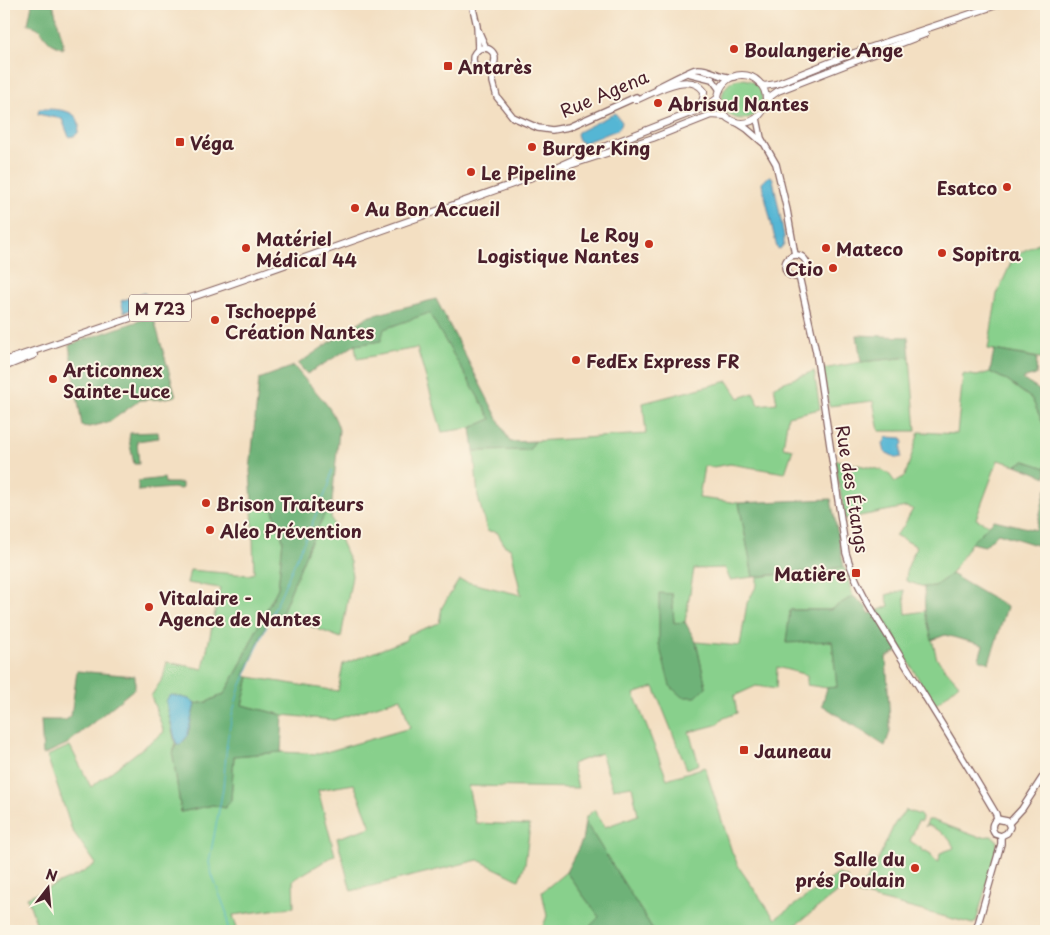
<svg xmlns="http://www.w3.org/2000/svg" width="1050" height="935" font-family="'Playpen Sans',sans-serif">
  <rect width="100%" height="100%" fill="#fcf5e5"/>
  <filter id="ink" filterUnits="userSpaceOnUse"><feTurbulence type="fractalNoise" baseFrequency=".02" numOctaves="2"/><feDisplacementMap in="SourceGraphic" scale="10" xChannelSelector="R" yChannelSelector="G"/><feConvolveMatrix kernelMatrix="1 2 1 2 8 2 1 2 1" color-interpolation-filters="sRGB"/></filter>
  <filter id="wash" filterUnits="userSpaceOnUse"><feTurbulence type="fractalNoise" baseFrequency=".0096" numOctaves="4" result="noise"/><feDisplacementMap in="SourceGraphic" scale="20" xChannelSelector="R" yChannelSelector="G"/><feGaussianBlur stdDeviation="1.12" result="paint"/><feColorMatrix in="noise" values="0 0 0 0 0 0 0 0 0 0 0 0 0 0 0 0 0 1.4 0 .05"/><feComposite in="paint" operator="in"/></filter>
  <g filter="url(#wash)">
    <rect width="100%" height="100%" fill="#f3dfc2"/>
    <g fill="#88d08c" stroke="#69785c">
      <circle cx="742" cy="99" r="20"/>
      <path d="M1040,242L1046,243V359L988,349L997,294L1014,256Z"/>
      <path d="M429,312L491,419L471,428L442,432L417,348L357,359L355,345L380,341L383,329Z"/>
      <path d="M910,357L916,431H879L873,401L829,406L823,369L861,362Z"/>
      <path d="M814,371L820,409L788,416L783,447L793,449L785,473L730,464L713,467L704,466L699,498L739,503L753,577L730,580L725,568L694,569L685,622L674,623L672,594L659,644L706,687L696,642L740,646L747,603L757,585V577L844,567L853,596L830,610H791L786,642L832,641L838,687L827,688L807,685V675L777,667L776,689L756,686L734,696L737,713L724,718L716,725L689,732L699,764L687,769L654,687L634,694L667,779L705,767L732,852L740,869L775,919L838,874L849,878L835,894L788,931H654L585,822L586,817L594,810L605,827L638,815L632,786L613,789L601,753L572,764L578,788L468,786L476,823L530,825L525,864L519,880L478,860L351,891L337,838L371,827L354,784L318,790L335,855L293,880L294,907L233,915L238,931H39L27,897L80,874L96,864L72,830L47,756L70,746L91,787L164,732L151,696L163,678L167,662L203,669L220,588L187,583L190,570L248,575L254,573L252,503L270,501L283,540L278,588L260,622L239,668L224,694L207,702L195,704L189,699L172,695L166,702L175,743L173,755L181,812L213,805L231,799L234,756L281,752L319,754L410,728L401,698L334,720L283,715L242,705L249,677L338,691L343,664L406,640L407,635L439,623L442,607L459,580L521,595L511,548L505,546L497,532L487,531L478,497L474,451L528,450L535,441L646,434L643,403L728,381L739,398L754,393L758,405L777,403L774,386Z"/>
      <path d="M990,372L1006,380L1032,399L1046,430V468L1025,461L1016,465L998,460L976,519L989,525L971,543L951,574L935,586L924,587L906,581L907,569L916,546L895,535L903,527L913,509L906,507L845,519L835,460L882,470L889,474L895,482L905,476L919,432L957,434L963,374L977,376Z"/>
      <path d="M332,502L331,518L350,562L352,576L341,638L281,615L309,546L327,509Z"/>
      <path d="M904,590L906,614L925,611L937,659L959,684L934,706L879,610L889,606L886,595Z"/>
      <path d="M906,810L920,815L922,818L921,822L918,821L910,841L921,848L922,851H926L931,854L933,859L939,862L940,853L954,848C949,835 940,831 927,825L925,827L928,820H932L978,837L991,836L995,838L997,841L996,851L976,922L973,924L853,893L867,879L875,866L895,823Z"/>
      <path d="M566,872L600,918L585,931H541L547,916L542,892Z"/>
    </g>
    <g fill="#6eb278" stroke="#5c6852">
      <path d="M32,4H53L63,42V49C59,47 51,44 48,40C39,30 43,29 28,24Z"/>
      <path d="M436,299L510,442L535,441L529,450L474,451L471,428L491,419L429,313L384,329L381,341L355,345L307,374L298,364L367,317Z"/>
      <path d="M153,316L176,396L161,399L140,400L111,421L90,427L82,426L69,345Z"/>
      <path d="M857,335L908,337L910,357L861,362Z"/>
      <path d="M994,350L1037,358L1036,375L1022,379L1039,390L1046,413V430L1032,399L1006,380L990,372Z"/>
      <path d="M294,366C309,387 333,404 339,430L332,502L327,509L309,546L281,615L272,612L244,676L249,677L242,705L283,715L281,752L234,756L231,800L225,808L213,805L181,812L173,755L176,743L180,745L187,737L195,704L207,702L224,694L239,668L260,622L278,588L283,540L270,502L252,503L250,471L259,379Z"/>
      <path d="M158,432L159,438L137,441L139,464H134L129,440L130,433Z"/>
      <path d="M1025,461L1046,468V477L1016,465Z"/>
      <path d="M164,478L165,483H182V489L172,488L138,491V481Z"/>
      <path d="M1046,489V526L1043,538L1046,539V548L998,533L985,546L971,543L994,520L1036,530Z"/>
      <path d="M831,499L844,567L753,577L739,503Z"/>
      <path d="M951,574L1007,607L989,663L979,659L983,645L945,635L932,640L925,611L924,587L935,586Z"/>
      <path d="M659,593L672,594L674,623L685,622L696,642L706,687L696,697H682L670,686L659,644Z"/>
      <path d="M853,596L865,606L870,614L879,610L902,649L886,657L890,722V732L885,746L822,705L827,688L837,687L832,641L786,643L790,610H830Z"/>
      <path d="M77,671L135,676V688L67,744L43,755L41,720H66L71,716Z"/>
      <path d="M585,822L593,834L654,931H585L599,917L566,872L582,841Z"/>
    </g>
    <g fill="#55b6d4" stroke="#506a80">
      <path d="M39,109C55,109 85,108 78,133L74,136L69,137L62,119L38,114Z"/>
      <path d="M615,113L622,122L621,126L617,130L583,143L579,141L577,134L578,132Z"/>
      <path d="M769,176H771L773,179L784,236V244L780,249L777,248L762,183Z"/>
      <path d="M144,293L146,294L148,305L124,312L121,301Z"/>
      <path d="M887,437L902,438L903,443L901,446V457L897,458L885,452L883,444Z"/>
      <path d="M172,695L189,699L195,704L187,737L180,745L176,743L166,702L168,697Z"/>
    </g>
    <g fill="none" stroke-linecap="round" stroke-linejoin="round">
      <path stroke="#55b6d4" stroke-width="1" d="M228,931L227,914L212,875L209,862L223,789L227,742L232,715L240,687L329,485L332,470"/>
    </g>
  </g>
  <g filter="url(#ink)">
    <g fill="none" stroke-linecap="round" stroke-linejoin="round">
      <g stroke="#856260" stroke-width="8">
        <g id="secondary">
          <path d="M472,4L477,26L478,49"/>
          <path d="M478,30L486,48"/>
          <circle cx="484" cy="59" r="11"/>
          <path d="M492,67L493,82L497,97L513,117L538,128L552,130L569,127L636,97"/>
          <path d="M688,73L712,79L720,90"/>
          <path d="M658,87C665,84 692,69 697,69C712,68 718,79 735,77"/>
          <path d="M757,118L761,138L776,164L787,210L795,255"/>
          <path d="M736,122L747,129L762,142"/>
          <circle cx="796" cy="266" r="11"/>
          <path d="M799,276L816,352L846,553C856,588 878,619 897,651C930,705 964,759 996,814L997,819"/>
          <path d="M997,819L1007,821L1010,827L1007,833L1001,836"/>
          <path d="M997,819C991,823 991,829 995,834L1001,836"/>
          <path d="M1009,823L1022,809L1046,772"/>
          <path d="M976,931L1001,844V836"/>
        </g>
      </g>
      <g stroke="#856260" stroke-width="8">
        <g id="primary">
          <circle cx="742" cy="99" r="24"/>
          <path d="M760,84L764,86L776,84L851,54L1000,4"/>
          <path d="M632,99H638C655,92 690,70 704,91C704,98 702,105 695,108"/>
          <path d="M765,106L771,96L778,91L925,34"/>
          <path d="M561,168L653,138L711,115L725,116"/>
          <path d="M4,361L228,285L541,174L593,151L706,107L718,98"/>
          <path d="M4,367L34,355"/>
        </g>
      </g>
      <use href="#secondary" stroke="#fff" stroke-width="5.5"/>
      <use href="#primary" stroke="#fff" stroke-width="6"/>
    </g>
  </g>
  <g fill="#c8321e" stroke="#fcf5e5" stroke-width="2">
    <circle cx="734" cy="49" r="5"/>
    <rect x="443" y="61" width="10" height="10" rx="2.5"/>
    <circle cx="658" cy="103" r="5"/>
    <rect x="175" y="137" width="10" height="10" rx="2.5"/>
    <circle cx="532" cy="147" r="5"/>
    <circle cx="471" cy="172" r="5"/>
    <circle cx="1007" cy="187" r="5"/>
    <circle cx="355" cy="208" r="5"/>
    <circle cx="649" cy="244" r="5"/>
    <circle cx="246" cy="248" r="5"/>
    <circle cx="826" cy="248" r="5"/>
    <circle cx="942" cy="253" r="5"/>
    <circle cx="833" cy="268" r="5"/>
    <circle cx="215" cy="320" r="5"/>
    <circle cx="576" cy="360" r="5"/>
    <circle cx="53" cy="379" r="5"/>
    <circle cx="206" cy="503" r="5"/>
    <circle cx="210" cy="530" r="5"/>
    <rect x="851" y="568" width="10" height="10" rx="2.5"/>
    <circle cx="149" cy="607" r="5"/>
    <rect x="739" y="745" width="10" height="10" rx="2.5"/>
    <circle cx="915" cy="868" r="5"/>
  </g>
  <g text-anchor="middle" dominant-baseline="central" stroke-width="4" stroke-linejoin="round" paint-order="stroke">
    <rect fill="#fcf5e5" stroke="#7f5f63" stroke-width="1" x="129" y="294.5" width="62" height="27" rx="4"/>
    <g font-size="16" font-weight="bold" fill="#4a1f2b">
      <text x="160" y="308">M 723</text>
    </g>
    <g font-size="18" font-weight="bold" fill="#4a1f2b" stroke="#fcf5e5" text-anchor="start">
      <text x="744" y="49">Boulangerie Ange</text>
      <text x="458" y="66">Antarès</text>
      <text x="668" y="103">Abrisud Nantes</text>
      <text x="190" y="142">Véga</text>
      <text x="542" y="147">Burger King</text>
      <text x="481" y="172">Le Pipeline</text>
      <text x="997" y="187" text-anchor="end">Esatco</text>
      <text x="365" y="208">Au Bon Accueil</text>
      <text x="639" y="234" text-anchor="end">Le Roy<tspan x="639" dy="21">Logistique Nantes</tspan></text>
      <text x="256" y="238">Matériel<tspan x="256" dy="21">Médical 44</tspan></text>
      <text x="836" y="248">Mateco</text>
      <text x="952" y="253">Sopitra</text>
      <text x="823" y="268" text-anchor="end">Ctio</text>
      <text x="225" y="310">Tschoeppé<tspan x="225" dy="21">Création Nantes</tspan></text>
      <text x="586" y="360">FedEx Express FR</text>
      <text x="63" y="369">Articonnex<tspan x="63" dy="21">Sainte-Luce</tspan></text>
      <text x="216" y="503">Brison Traiteurs</text>
      <text x="220" y="530">Aléo Prévention</text>
      <text x="846" y="573" text-anchor="end">Matière</text>
      <text x="159" y="597">Vitalaire -<tspan x="159" dy="21">Agence de Nantes</tspan></text>
      <text x="754" y="750">Jauneau</text>
      <text x="905" y="858" text-anchor="end">Salle du<tspan x="905" dy="21">prés Poulain</tspan></text>
    </g>
    <g font-size="18" fill="#4a1f2b" stroke="#fcf5e5">
      <text transform="translate(604 93) rotate(-23)">Rue Agena</text>
      <text transform="translate(853 489) rotate(81)">Rue des Étangs</text>
    </g>
  </g>
  <rect width="1050" height="935" fill="none" stroke="#fcf5e5" stroke-width="20"/>
  <g transform="translate(48 888) rotate(16)" stroke="#fcf5e5" stroke-width="4" paint-order="stroke">
  <path d="M0-4L9 19L0 12L-9 19Z" fill="#4a1f2b"/>
  <text y="-8" font-size="14" font-weight="bold" text-anchor="middle" fill="#4a1f2b">N</text>
  </g>
</svg>
